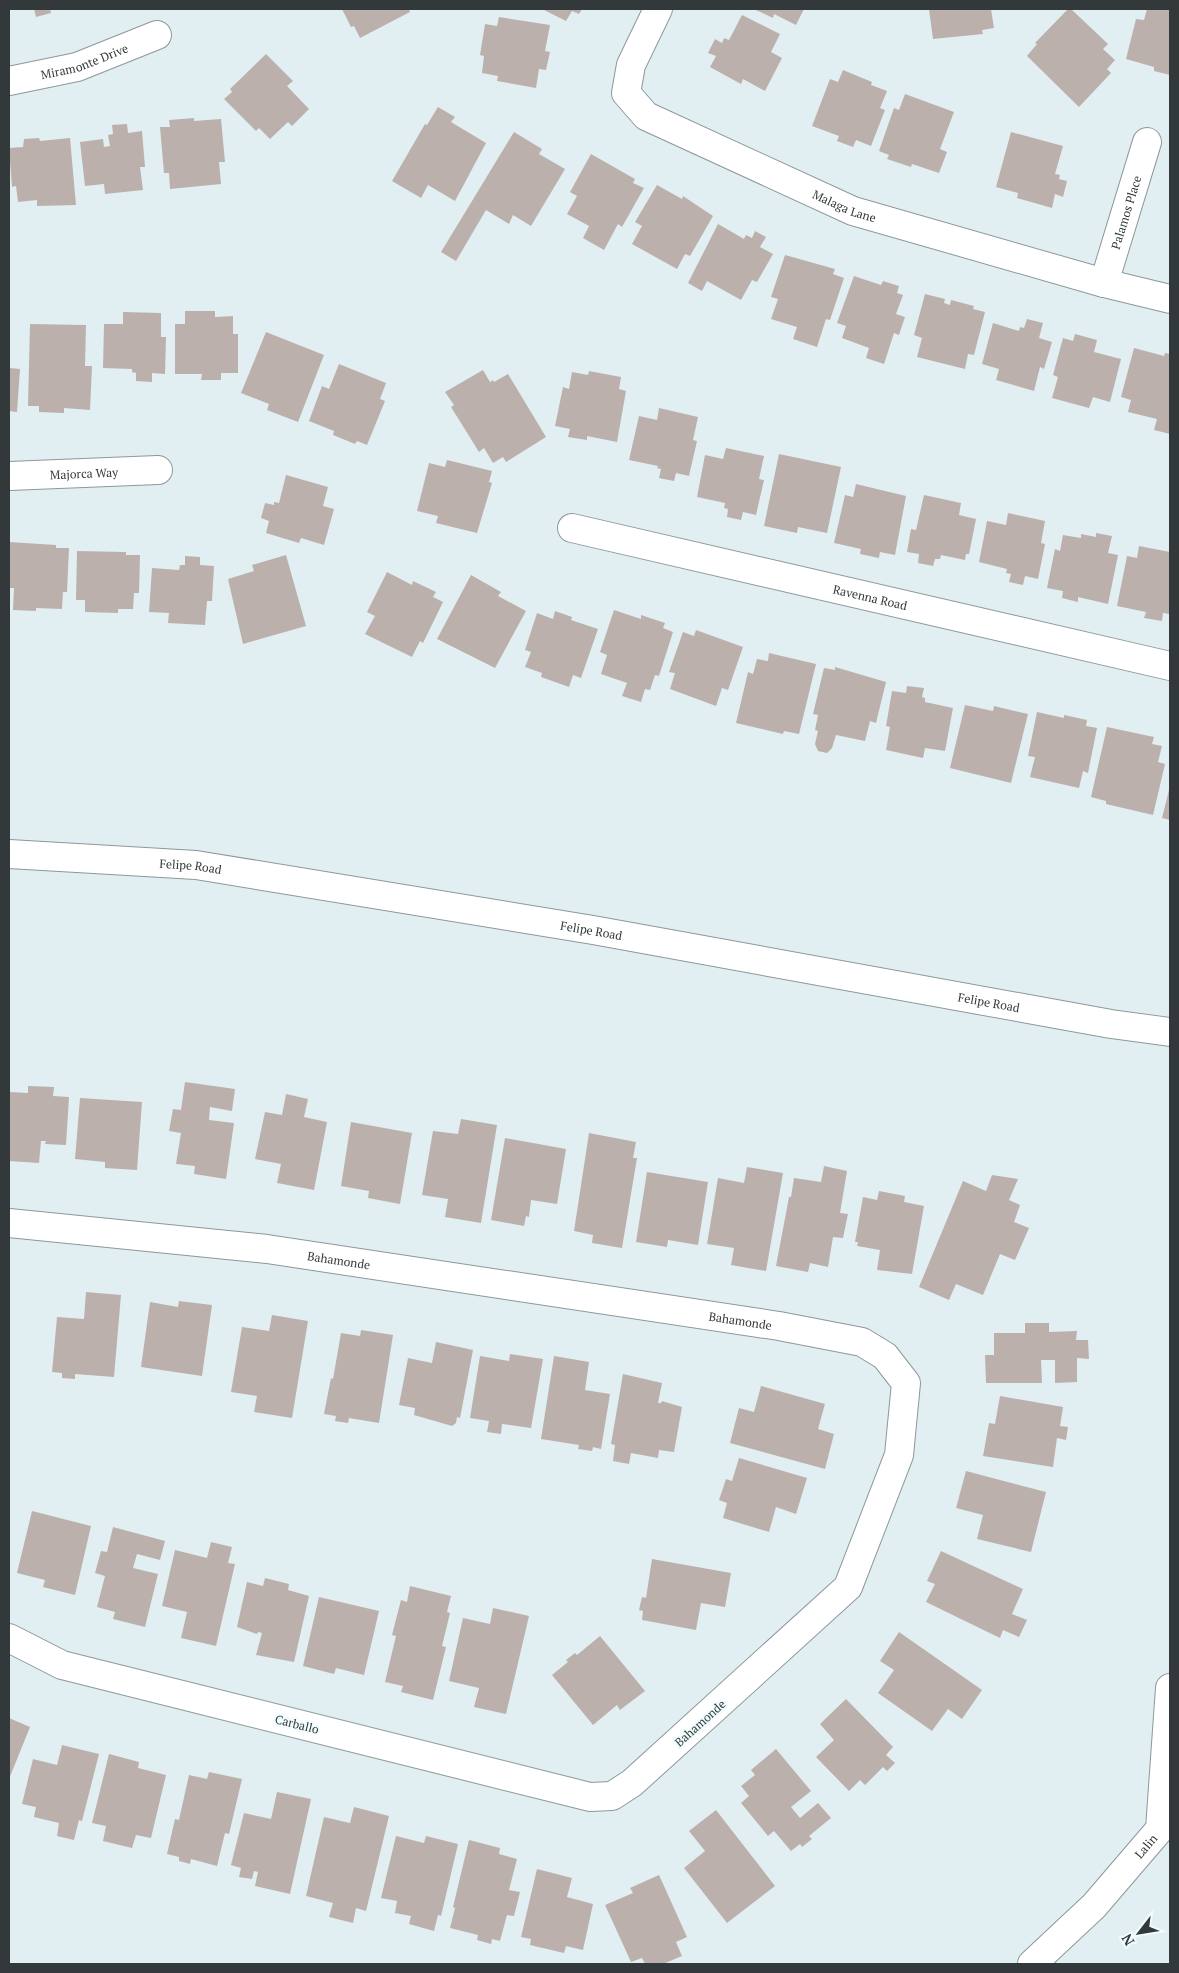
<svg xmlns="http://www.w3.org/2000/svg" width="1179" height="1973" font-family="'PT Serif',serif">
  <rect width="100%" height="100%" fill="#e2eff2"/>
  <g fill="#bcb0ac">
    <path d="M34,9H50L51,13L36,17Z"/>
    <path d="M342,9H409L410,12L360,38L354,26L351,27Z"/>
    <path d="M542,9H582L579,14L572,11L566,21Z"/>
    <path d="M754,9H804L796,25L774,14L773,18Z"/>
    <path d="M929,9H991L994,28L982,30L983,34L933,39Z"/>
    <path d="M1068,9H1071L1108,44L1103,49L1115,60L1107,69L1111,73L1079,107L1027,56L1037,44L1035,43Z"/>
    <path d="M1147,9H1170V75L1154,71V67L1126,59L1136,19L1144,20Z"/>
    <path d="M742,15L780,34L771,52L782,58L765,91L743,79L741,84L710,67L716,56L708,53L715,39L722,43L724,38L729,40Z"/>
    <path d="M499,17L550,25L545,51L550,52L546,70L539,69L536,88L497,81L498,76L482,73L484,56L480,55L485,24L497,26Z"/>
    <path d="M266,54L293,81L287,86L309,109L292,126L288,122L270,139L259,128L256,131L224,99L232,92L230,89Z"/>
    <path d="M843,70L872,82L871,85L887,91L880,108L885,110L871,146L856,140L853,147L837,141L839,136L812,126L830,79L838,82Z"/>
    <path d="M905,94L954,112L940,149L947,152L939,173L912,164L911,167L887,159L889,155L879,151L894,108L899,110Z"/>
    <path d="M438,107L455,117L451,122L486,143L455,201L428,185L421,198L392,181L425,124L427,125Z"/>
    <path d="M194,118V121L221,119L225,162H219L221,184L170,189L169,173H164L160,127H170L169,120Z"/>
    <path d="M127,124L128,133L142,131L145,167H140L143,190L105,194L104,184L85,186L80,142L103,139L104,147L110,146L108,135L113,134L112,125Z"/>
    <path d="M514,132L542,149L539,154L565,169L531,226L513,215L509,224L486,210L456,261L441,252Z"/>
    <path d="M1011,132L1063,146L1055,174L1060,175L1059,179L1067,181L1063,197L1055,194L1052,208L1017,198L1018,193L996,187Z"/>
    <path d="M39,138L40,141L70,138L76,205L37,206V200L18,202L16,186L12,187L9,148L23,147L24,139Z"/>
    <path d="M591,154L635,179L633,183L644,188L622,227L618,224L604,250L583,238L589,226L567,214L577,196L570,192Z"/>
    <path d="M657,185L682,199L683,196L713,216L690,256L685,254L677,269L632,244L642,226L635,222Z"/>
    <path d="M718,224L744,239L746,235L752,238L755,231L766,237L760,247L773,254L757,282L752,280L741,300L707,281L702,291L688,283Z"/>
    <path d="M785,255L835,269L833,274L844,278L830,320L826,319L817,347L793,339L797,327L771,319L778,299L771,297Z"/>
    <path d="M854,276L881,285L883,281L899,286L897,293L903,295L896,314L905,317L899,335L894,333L884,364L866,358L869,348L842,338L846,326L837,323Z"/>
    <path d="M925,294L945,299L944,303L950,305L951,300L974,306L973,309L985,312L974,355L968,354L965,369L917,357L922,338L914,335Z"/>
    <path d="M185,311H215V317L233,316V334H238V373H221V380H201L202,374H175V324H185Z"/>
    <path d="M123,312L161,313V337H166L165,374L152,373V382L136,381V373L132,372V369L103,368L104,324H123Z"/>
    <path d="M1027,319L1043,323L1039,338L1052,342L1044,369L1040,367L1034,391L996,380L999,369L982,364L993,323L1019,331L1020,327L1024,328Z"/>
    <path d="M30,324L86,325L85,366H92L90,410L64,408V413L39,412V406H28Z"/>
    <path d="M266,332L324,355L298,422L267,410L269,404L241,393Z"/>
    <path d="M1075,334L1097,340L1094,352L1121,359L1110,402L1093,397L1089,408L1052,398L1058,377L1053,375L1063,338L1073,341Z"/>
    <path d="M1134,348L1164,356L1165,353L1170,354V434L1154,430L1157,419L1128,412L1131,400L1121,397Z"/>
    <path d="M339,364L386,383L380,399L385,401L367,445L357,441L355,444L333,435L334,431L309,421L322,386L329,389Z"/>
    <path d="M9,368L20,369L17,412L9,411Z"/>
    <path d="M483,370L490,382L493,380L494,382L508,374L546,437L506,462L503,457L493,463L484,448L479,452L451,407L454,405L445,392Z"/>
    <path d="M589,371L621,377L619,389L626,391L617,442L587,436V440L568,437L570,429L555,426L563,387L569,389L572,372L588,375Z"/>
    <path d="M659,408L698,417L693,440L697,441L689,476L676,473L674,481L659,478L661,469L657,468L658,466L629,460L639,416L657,420Z"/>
    <path d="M726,448L764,456L759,479L764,480L756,515L743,512L741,520L727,517L728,509L724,508L725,503L697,497L705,455L723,459Z"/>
    <path d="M779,454L841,467L827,533L798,527L797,533L764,526Z"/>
    <path d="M447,460L492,471L489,482L492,483L477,533L436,523L438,516L417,511L429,463L445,467Z"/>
    <path d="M286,475L328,487L323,506L334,509L324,545L301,538L299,543L266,533L269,521L261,518L265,503L274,505V502L279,503Z"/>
    <path d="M856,484L906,496L895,555L880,552L879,558L860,554L861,549L834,543L845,495L853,497Z"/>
    <path d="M924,495L961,503L959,515L976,519L969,554H966L965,560L941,555L940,559H935L933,566L918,563L919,554L907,552L911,529L916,530Z"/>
    <path d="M1008,513L1045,521L1041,543L1045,544L1038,579L1025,576L1023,585L1009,582L1011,574L1006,573L1007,569L979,562L987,521L1006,525Z"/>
    <path d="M1096,533L1112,536L1108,553L1118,555L1108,604L1078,597V602L1062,598L1063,591L1047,588L1055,549L1060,551L1063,535L1081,538V534L1096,537Z"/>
    <path d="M9,542L56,545V548H69L67,592H63L62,609L36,608V611L13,610L14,588H9Z"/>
    <path d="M1139,546L1170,552V614L1163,613L1162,621L1144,618L1146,612L1117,606L1127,556L1137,558Z"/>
    <path d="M77,551L126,552V555H140L139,593H134L133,609H118V613L85,612V600H76Z"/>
    <path d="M286,555L306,626L243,644L228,579L254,571L252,565Z"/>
    <path d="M185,556L200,557V565L214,566L212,601H207L205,625L168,623L169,613L149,612L152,568L179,570L180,565H185Z"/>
    <path d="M387,572L412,585L413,581L436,592L433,597L443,602L423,643L420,641L412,657L365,634L375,616L367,612Z"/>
    <path d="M471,575L501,592L498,596L526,611L495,668L437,639Z"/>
    <path d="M614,610L641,619V615L665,623L663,628L673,632L659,676L655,675L650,690L645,689L641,702L622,696L627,683L601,674L607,655L600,652Z"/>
    <path d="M555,611L572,617L571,620L598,629L581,678L573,675L569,687L541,677L542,673L525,667L531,652L525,650L537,613L553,619Z"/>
    <path d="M696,630L743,647L728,690L722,688L716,706L670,689L675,673L669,672L683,632L694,636Z"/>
    <path d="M769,653L816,664L799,734L784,731L783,734L736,723L748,672L753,674L757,659L768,661Z"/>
    <path d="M835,667L886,682L876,723L870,721L865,741L836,735L832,748L827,753L818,751L815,744L818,731L815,730L818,715L813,714L824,668L835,670Z"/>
    <path d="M907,686L924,688L922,697L925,698V702L953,708L945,751L925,748L923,758L886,750L890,727L886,726L892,691L906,693Z"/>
    <path d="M965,705L993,711L994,706L1028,714L1011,783L950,768Z"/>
    <path d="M1037,712L1064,718V715L1087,720L1086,726L1097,728L1088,773L1083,771L1079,788L1030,777L1035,757L1028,756Z"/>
    <path d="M1107,727L1154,737L1152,744L1162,746L1158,762L1165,764L1153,815L1106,804V801L1091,797Z"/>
    <path d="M1170,786V820L1162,818Z"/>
    <path d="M185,1082L235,1089L232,1111L210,1107L209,1120L234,1123L226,1179L194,1174L195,1166L176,1164L181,1133L169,1131L173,1109L181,1110Z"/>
    <path d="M28,1086L54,1087L53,1096L69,1097L66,1145L45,1144L46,1141H41L39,1163L9,1161V1092L28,1093Z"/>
    <path d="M286,1094L308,1099L304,1117L327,1122L314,1190L277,1183L281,1164L255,1159L265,1112L282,1115Z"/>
    <path d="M80,1098L142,1102L137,1170L105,1168V1162L75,1159Z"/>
    <path d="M461,1119L497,1125L481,1223L445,1217L448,1199L422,1195L433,1131L458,1134Z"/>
    <path d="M351,1122L412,1133L400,1204L368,1198L369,1191L341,1186Z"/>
    <path d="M589,1133L636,1142L633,1158H637L622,1248L592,1243L593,1235L574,1231Z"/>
    <path d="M505,1138L566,1149L557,1204L531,1200L529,1217L526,1216L524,1226L491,1220Z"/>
    <path d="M824,1166L847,1171L840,1213L848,1214L843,1238L833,1237L828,1267L810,1263L808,1272L776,1266L789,1197H791L794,1178L821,1182Z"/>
    <path d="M747,1167L783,1173L766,1271L731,1265L734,1248L707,1244L718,1178L744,1183Z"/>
    <path d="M647,1172L708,1182L698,1245L668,1240L667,1247L636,1242Z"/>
    <path d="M992,1175L1018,1179L1009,1200L1020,1205L1014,1222L1029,1228L1015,1260L1000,1254L983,1295L956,1284L949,1300L919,1287L963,1181L986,1191Z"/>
    <path d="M879,1191L905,1196L904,1202L924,1206L912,1274L877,1270L880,1250L857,1246L858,1242H855L863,1197L877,1200Z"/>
    <path d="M86,1292L121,1295L114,1377L75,1374V1379L62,1378V1373L52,1372L57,1317L84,1319Z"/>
    <path d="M179,1301L212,1305L202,1376L141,1367L150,1302L178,1307Z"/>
    <path d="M272,1315L308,1321L292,1418L254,1412L257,1396L231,1392L242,1327L269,1331Z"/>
    <path d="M1025,1323H1049V1332L1077,1331L1076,1340H1088L1089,1359L1077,1358V1382L1055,1383V1360H1041L1042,1383H986L985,1355H994V1333H1025Z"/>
    <path d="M361,1330L393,1335L379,1423L349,1418L348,1423L335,1421L336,1416L324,1414L331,1378L333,1379L341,1333L360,1336Z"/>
    <path d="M436,1342L473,1350L460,1418L457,1417L456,1423L452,1426L414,1415L415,1408L399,1405L408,1358L432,1363Z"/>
    <path d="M510,1354L543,1359L531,1428L502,1424L501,1434L487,1432L489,1421L470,1418L480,1356L509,1361Z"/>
    <path d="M554,1356L589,1362L585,1390L610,1394L601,1449L593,1447L592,1451L578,1449L579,1445L541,1439Z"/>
    <path d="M623,1374L662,1383L658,1403H661L662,1401L682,1407L674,1452L659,1450L658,1458L631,1453L629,1464L613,1461L615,1445L611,1444Z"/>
    <path d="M761,1386L825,1404L818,1429L834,1434L825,1469L730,1443L739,1408L754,1412Z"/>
    <path d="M1000,1396L1063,1407L1060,1426L1068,1427L1066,1440L1057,1438L1053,1467L983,1456L989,1423L995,1424Z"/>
    <path d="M739,1458L807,1478L796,1514L776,1507L769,1532L723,1518L727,1503L719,1500L726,1479L732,1481Z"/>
    <path d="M966,1471L1046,1492L1031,1552L977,1539L983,1515L956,1508Z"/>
    <path d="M32,1511L91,1526L75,1595L43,1587L45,1580L17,1573Z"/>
    <path d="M113,1527L165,1541L160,1560L137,1554L133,1568L158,1574L145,1627L113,1619L115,1612L97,1607L105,1576L95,1573L101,1551L107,1552Z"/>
    <path d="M211,1542L232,1547L228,1563L235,1564L216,1646L181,1638L187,1612L162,1606L175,1550L207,1558Z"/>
    <path d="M941,1551L1023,1589L1012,1614L1027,1620L1019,1637L1003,1630L1000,1638L926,1602L935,1584L927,1581Z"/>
    <path d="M652,1559L731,1573L725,1607L701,1603L696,1630L642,1620L643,1611L639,1610L642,1597L646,1598Z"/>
    <path d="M265,1578L289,1584L288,1590L309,1596L294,1662L256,1655L262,1633L258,1632L257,1634L237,1627L247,1582L263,1586Z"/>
    <path d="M410,1586L451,1596L447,1612L450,1613L442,1646L446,1647L433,1700L401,1692L403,1686L385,1682L396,1636L392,1635L401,1600L407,1602Z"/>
    <path d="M319,1597L379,1611L364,1675L336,1668L334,1674L303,1666Z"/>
    <path d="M493,1608L529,1616L506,1714L474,1707L479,1688L449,1681L463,1618L490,1624Z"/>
    <path d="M899,1632L982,1690L962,1719L948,1709L932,1731L878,1693L894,1670L880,1661Z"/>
    <path d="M600,1636L645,1691L620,1710L617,1705L593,1725L552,1675L568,1662L566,1660L575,1653L577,1655Z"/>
    <path d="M846,1699L893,1747L886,1755L895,1763L887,1771L883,1767L865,1785L860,1780L849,1791L816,1757L834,1740L820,1724Z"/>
    <path d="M9,1718L30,1727L9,1779Z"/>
    <path d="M62,1745L99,1754L82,1821L79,1820L74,1840L57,1836L59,1823L34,1817L36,1807L22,1804L33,1759L57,1765Z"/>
    <path d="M776,1749L811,1791L791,1807L800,1818L818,1803L831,1818L809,1836L812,1839L802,1847L800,1844L791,1851L774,1831L768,1836L741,1803L749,1796L741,1786L755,1775L751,1770Z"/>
    <path d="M109,1754L139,1762L138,1768L166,1775L151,1838L136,1835L132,1848L103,1841L106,1826L92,1823Z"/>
    <path d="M209,1772L242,1779L229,1834L225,1833L217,1866L191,1859L190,1864L179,1861V1857L167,1854L175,1819L179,1820L189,1775L207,1779Z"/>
    <path d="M277,1792L311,1799L290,1894L255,1886L258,1872L254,1871L252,1879L239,1877L241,1868L231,1865L244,1813L271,1819Z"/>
    <path d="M354,1807L389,1816L366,1911L356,1908L353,1923L329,1917L333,1903L306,1896L324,1817L350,1823Z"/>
    <path d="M716,1810L775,1886L727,1923L684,1868L705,1851L689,1831Z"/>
    <path d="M396,1836L424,1843L426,1836L458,1844L441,1916L438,1915L434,1931L409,1924L411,1916L395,1913L397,1901L381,1898Z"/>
    <path d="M469,1840L500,1848L499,1854L517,1859L509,1890L520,1892L514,1916L507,1915L500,1941L492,1939L491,1944L477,1940L478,1935L450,1928L455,1908L453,1907Z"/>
    <path d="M537,1869L572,1878L567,1897L593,1904L583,1950L566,1946L564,1953L530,1945L531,1939L521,1937Z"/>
    <path d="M659,1875L687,1937L676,1942L682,1956L663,1964H645L642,1958L631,1962L605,1905L633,1893L630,1888Z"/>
  </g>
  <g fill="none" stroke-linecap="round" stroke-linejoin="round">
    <g stroke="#8c989a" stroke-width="30">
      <g id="minor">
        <path id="s1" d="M658,9L631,65L626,93L646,116L853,211L1104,283L1170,299"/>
        <path id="s2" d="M9,81L77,67L157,35"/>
        <path id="s3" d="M1104,283L1147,142"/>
        <path id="s4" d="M9,476L158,470"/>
        <path id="s5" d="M572,528L1170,666"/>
        <path id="s6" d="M9,1223L267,1249L779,1326L862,1342L885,1356L906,1383L899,1455L848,1587L632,1783L612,1796L590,1797L62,1665L9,1638"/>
        <path id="s7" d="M1032,1964L1094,1906L1160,1829L1170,1688"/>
      </g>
    </g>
    <g stroke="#8c989a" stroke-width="30">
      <g id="secondary">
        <path id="s8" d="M9,854L196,865L593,930L1111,1024L1170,1032"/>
      </g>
    </g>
    <use href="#minor" stroke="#fff" stroke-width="28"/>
    <use href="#secondary" stroke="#fff" stroke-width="28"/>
  </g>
  <g text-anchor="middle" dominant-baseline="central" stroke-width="5" stroke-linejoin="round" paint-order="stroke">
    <g font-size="12" fill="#33393a" stroke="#f1fcfe">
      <text stroke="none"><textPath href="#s2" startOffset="78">Miramonte Drive</textPath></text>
      <text stroke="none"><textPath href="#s1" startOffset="339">Malaga Lane</textPath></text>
      <text stroke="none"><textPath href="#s3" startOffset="74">Palamos Place</textPath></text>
      <text stroke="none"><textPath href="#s4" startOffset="75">Majorca Way</textPath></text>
      <text stroke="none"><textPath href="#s5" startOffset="306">Ravenna Road</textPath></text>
      <text stroke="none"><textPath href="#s8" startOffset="182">Felipe Road</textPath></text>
      <text stroke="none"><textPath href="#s8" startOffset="588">Felipe Road</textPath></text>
      <text stroke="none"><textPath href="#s8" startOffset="992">Felipe Road</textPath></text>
      <text stroke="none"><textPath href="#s6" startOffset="332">Bahamonde</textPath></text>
      <text stroke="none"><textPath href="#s6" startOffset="738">Bahamonde</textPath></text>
      <text transform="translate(700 1723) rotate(-42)">Bahamonde</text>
      <text transform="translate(297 1724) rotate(14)">Carballo</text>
      <text stroke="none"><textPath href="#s7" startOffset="164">Lalin</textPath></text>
    </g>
  </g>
  <rect width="1179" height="1973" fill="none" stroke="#33393a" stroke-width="20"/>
  <g transform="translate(1139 1933) rotate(239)" stroke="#f1fcfe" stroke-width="4" paint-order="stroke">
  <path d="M0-4L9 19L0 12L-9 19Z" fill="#33393a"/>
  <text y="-8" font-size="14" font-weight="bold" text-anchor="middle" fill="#33393a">N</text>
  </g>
</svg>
